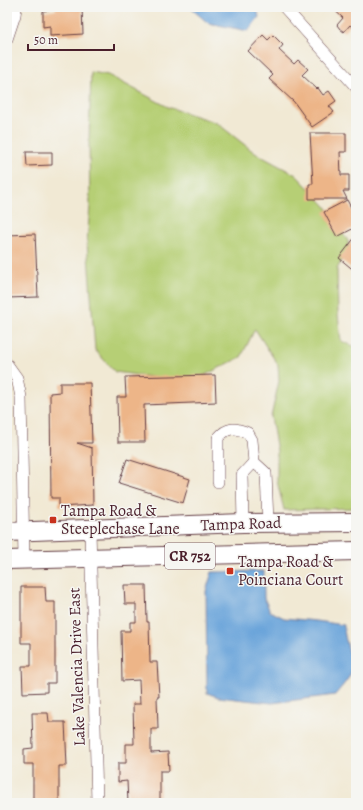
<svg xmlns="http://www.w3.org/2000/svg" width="363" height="810" font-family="Alegreya,serif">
  <rect width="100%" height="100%" fill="#f6f6f2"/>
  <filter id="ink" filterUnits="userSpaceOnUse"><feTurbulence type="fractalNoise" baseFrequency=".025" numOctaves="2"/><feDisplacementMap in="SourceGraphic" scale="8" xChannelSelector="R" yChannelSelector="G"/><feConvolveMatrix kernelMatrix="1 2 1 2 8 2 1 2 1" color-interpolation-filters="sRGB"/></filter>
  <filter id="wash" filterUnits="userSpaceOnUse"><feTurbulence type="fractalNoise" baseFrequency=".012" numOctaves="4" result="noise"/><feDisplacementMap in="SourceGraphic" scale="16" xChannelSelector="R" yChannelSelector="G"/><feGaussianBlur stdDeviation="0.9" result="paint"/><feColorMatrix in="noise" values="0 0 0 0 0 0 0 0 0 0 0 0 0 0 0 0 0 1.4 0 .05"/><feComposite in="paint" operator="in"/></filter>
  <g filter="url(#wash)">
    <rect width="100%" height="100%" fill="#f1e9d4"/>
    <path fill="#b6cf74" stroke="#807750" d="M91,72L108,75L168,107L217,123L255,153L296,175L325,205L348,241V249L337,269L338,314L341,341L356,347V508L284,510L277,481V451L271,417L279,381L278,365L255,329L241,357L195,380L152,377L115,372L95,350L87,242L90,206L89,142Z"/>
    <g fill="#6aa4da" stroke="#5a6282">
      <path d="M193,7H257L259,17L248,31L208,23L193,10Z"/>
      <path d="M264,571V598L270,611L284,618L317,621L344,625C343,639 356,665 350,675C348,680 339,690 335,695L272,703L218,697L207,693L206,591L212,572Z"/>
    </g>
    <g id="blocks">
      <g fill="#edb588">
        <path d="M55,7H82L83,34L50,36V26L43,27V11L56,10Z"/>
        <path d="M331,7H356V30L350,25L344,32L340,29L337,25L343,18Z"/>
        <path d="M263,35L268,40L273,35L283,45L279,50L294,64L298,60L308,69L302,75L317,89L318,88L323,95L329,91L336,101L329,106L334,112L312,127L294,102L269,79L273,75L248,51Z"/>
        <path d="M310,133H346V152H340L341,175H349V191H343L347,199H309V184H313Z"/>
        <path d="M26,152H52V165L27,166Z"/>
        <path d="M347,200L356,217V227L337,237L324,212Z"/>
        <path d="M35,234L38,297L7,298V235Z"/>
        <path d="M356,236V272L339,258Z"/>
        <path d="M215,375L216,402L144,405L145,442H118L117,397H126L125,377Z"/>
        <path d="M60,383H90L92,443H77L92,448L93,505L59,507V498H51L50,393L60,392Z"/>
        <path d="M127,459L190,479L183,503L119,483Z"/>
        <path d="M124,585H146L147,622H149L150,662H157L159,697H157L158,729H151V753L168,752L169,771H160V803H128L127,781L118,782V763H126V744H134L133,704H140L139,680L122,681L121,631H130V622H136V604H125Z"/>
        <path d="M21,587H45L46,602H55V683H47V692L23,693L22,666H31V643H21Z"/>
        <path d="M32,713H48L49,722H65L67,766H59V803H33V764H24V749L33,748Z"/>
      </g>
    </g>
  </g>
  <g filter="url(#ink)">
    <use href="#blocks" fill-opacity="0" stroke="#633d44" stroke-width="1"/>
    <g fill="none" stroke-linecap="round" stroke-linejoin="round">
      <g stroke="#633d44" stroke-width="12">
        <g id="street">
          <path d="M284,7L356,87"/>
          <path d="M7,39L15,15L16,7"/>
          <path d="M7,364L17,378L21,397L24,559"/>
          <path d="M218,482V438C227,427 235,427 248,433L252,440L254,462L266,473L268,523"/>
          <path d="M243,523L242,475L254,462"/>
          <path d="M90,530L97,803"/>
        </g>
      </g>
      <g stroke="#633d44" stroke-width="20">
        <g id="primary">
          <path d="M7,532L243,523L356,522"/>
          <path d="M7,560L356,551"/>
        </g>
      </g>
      <use href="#street" stroke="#fff" stroke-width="11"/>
      <use href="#primary" stroke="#fff" stroke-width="18"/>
    </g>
  </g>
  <g fill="#c8321e" stroke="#f6f6f2" stroke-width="1.5">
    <rect x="49" y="516" width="8" height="8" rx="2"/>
    <rect x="226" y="567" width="8" height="8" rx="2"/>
  </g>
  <g text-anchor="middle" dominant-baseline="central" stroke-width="3" stroke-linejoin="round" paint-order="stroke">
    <rect fill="#f6f6f2" stroke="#7e6067" stroke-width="1" x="165" y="543" width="50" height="26" rx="3"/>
    <g font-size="15" font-weight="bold" fill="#4a1f2b">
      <text x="190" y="556">CR 752</text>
    </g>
    <g font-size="16" fill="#4a1f2b" stroke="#f6f6f2" text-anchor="start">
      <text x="61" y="511">Tampa Road &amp;<tspan x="61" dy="18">Steeplechase Lane</tspan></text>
      <text x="238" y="562">Tampa Road &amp;<tspan x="238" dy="18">Poinciana Court</tspan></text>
    </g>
    <g font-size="16" fill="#4a1f2b" stroke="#f6f6f2">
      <text transform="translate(241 524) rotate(-2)">Tampa Road</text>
      <text transform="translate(77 667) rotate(-92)">Lake Valencia Drive East</text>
    </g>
  </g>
  <rect width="363" height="810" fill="none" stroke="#f6f6f2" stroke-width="24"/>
  <path d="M28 44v6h86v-6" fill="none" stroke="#4a1f2b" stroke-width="2"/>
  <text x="34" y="44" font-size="12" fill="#4a1f2b" stroke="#f6f6f2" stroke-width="3" paint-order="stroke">50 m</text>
</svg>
